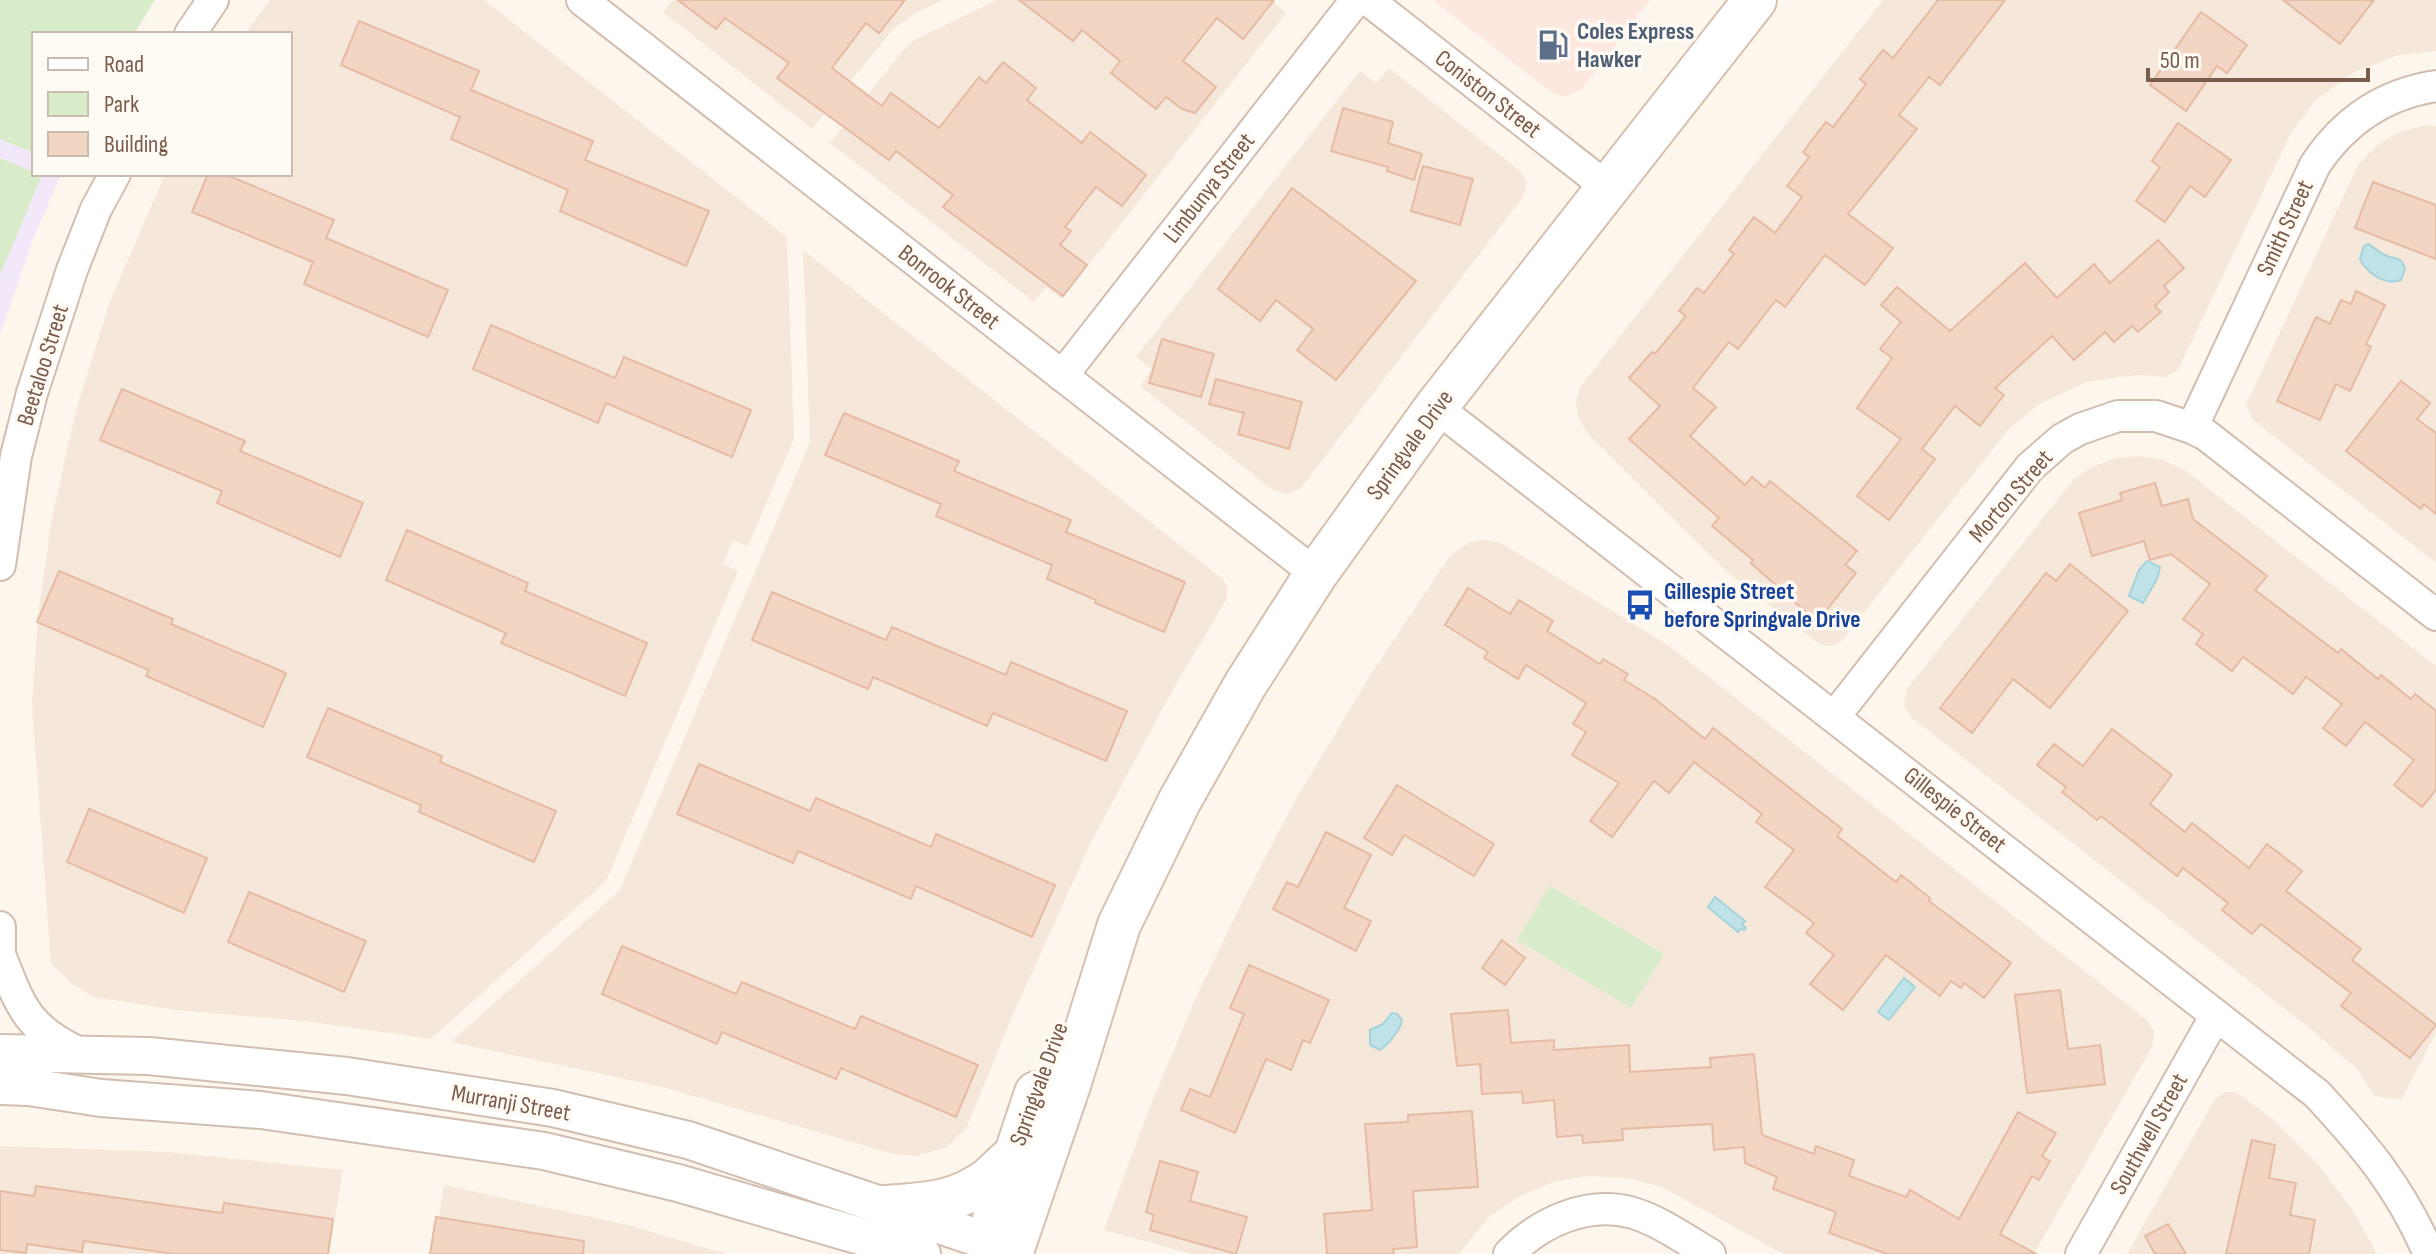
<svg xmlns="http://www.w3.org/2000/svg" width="2436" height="1254" font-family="'Sofia Sans Condensed',sans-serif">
  <rect width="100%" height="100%" fill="#fdf6ec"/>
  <g fill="#f5e8da">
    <path d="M270,0H484L787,237L794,439L748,546L733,540L723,564L738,571L606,881L431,1039L304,1021L176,1010L93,997L71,983L51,964L32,706L38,614L52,518L76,410L109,304L165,174H290V34H245Z"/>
    <path d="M673,0H943L916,13L894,28L812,129L663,12Z"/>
    <path d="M997,0H1271L1286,13L1062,299L1046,287L1034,302L830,143L900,54L914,40Z"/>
    <path d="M1883,0H2436V51L2399,55L2354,72L2315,101L2291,133L2178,370L2165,377L2136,375L2086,382L2038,405L2008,430L1843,639L1836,645L1826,646L1816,642L1726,571L1587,433L1578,417L1576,401L1581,386Z"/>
    <path d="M1389,68L1519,170L1527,182L1523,197L1301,488L1288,494L1273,490L1140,386L1152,369L1136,357L1360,71L1376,83Z"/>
    <path d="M2426,125L2436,126V563L2253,420L2246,405L2358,165L2375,147L2397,133Z"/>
    <path d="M803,250L1223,579L1228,589L1226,600L1172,691L1091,842L1011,1019L966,1129L945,1148L915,1156L894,1154L658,1086L451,1042L620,890L810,442Z"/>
    <path d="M2140,456L2164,460L2186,471L2436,666V1033L2401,1100L2374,1096L2358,1070L2308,1027L1911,717L1904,705L1907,689L2074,479L2092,467L2115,458Z"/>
    <path d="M1485,540L1501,543L1668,645L2147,1020L2154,1031L2153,1045L2034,1254H1783L1662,1187L1627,1178L1587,1176L1554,1182L1520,1196L1490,1216L1459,1254H1192L1104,1230L1149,1109L1194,1002L1243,900L1296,799L1368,679L1450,556L1469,542Z"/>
    <path d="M2225,1092H2236L2274,1120L2316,1162L2352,1209L2377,1254H2127L2215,1099Z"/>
    <path d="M0,1146L168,1152L343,1170L329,1254H0Z"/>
    <path d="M444,1185L628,1225L727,1254H433Z"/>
  </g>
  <path fill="#fde8e0" d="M1433,0H1650L1580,91L1564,97L1552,93Z"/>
  <path fill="#f3e8fa" d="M0,139L34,153V174H61L32,242L0,335Z"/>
  <g fill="#d8ecc9">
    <path d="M0,0H155L134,34H34V153L0,139Z"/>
    <path d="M0,158L34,172V174L42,175L0,275Z"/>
    <path d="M1550,886L1664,954L1631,1008L1517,940Z"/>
  </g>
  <g fill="#bfe3e8" stroke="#a5d3da" stroke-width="2">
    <path d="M2368,244C2374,247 2379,253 2385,255C2395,260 2401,255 2405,269L2401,280C2385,286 2367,273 2360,259L2364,246Z"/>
    <path d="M2147,561L2160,567L2157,579L2143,603L2129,596L2139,570Z"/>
    <path d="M1715,897L1745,921L1742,924L1746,928L1744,930L1740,929L1738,932L1708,907Z"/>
    <path d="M1904,978L1915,987L1889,1020L1878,1012Z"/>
    <path d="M1392,1013L1397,1014L1402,1020C1401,1029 1388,1045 1380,1050L1370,1045V1030L1383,1024Z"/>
  </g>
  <g fill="#f3d5c3" stroke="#e6bba3" stroke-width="2">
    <path d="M678,0H905L879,33L866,23L832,68L882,106L891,93L939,128L979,77L986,83L1003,62L1036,88L1027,100L1082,143L1090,132L1146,175L1122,206L1096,187L1065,227L1071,231L1060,245L1087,265L1063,296L943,207L953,195L896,151L889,160L777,78L789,63L725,18L716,29Z"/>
    <path d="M1019,0H1274L1243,39L1217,18L1183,61L1216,87L1195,113L1182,109L1166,97L1156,109L1111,73L1120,61L1082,30L1073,41Z"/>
    <path d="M1938,0H2005L1940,85L1929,77L1899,115L1917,129L1848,214L1893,248L1865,285L1825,255L1785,307L1776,300L1738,349L1729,342L1693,388L1716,407L1690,436L1745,485L1752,477L1765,488L1770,481L1857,551L1845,565L1856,573L1817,622L1751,563L1753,560L1712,526L1719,518L1629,439L1660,406L1629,378L1652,352L1655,354L1686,316L1679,311L1697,288L1704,293L1734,254L1729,250L1754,217L1775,233L1802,197L1787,186L1809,157L1803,152L1826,122L1833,127L1866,84L1860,79L1883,50L1893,58Z"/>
    <path d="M2283,0H2374L2340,44Z"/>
    <path d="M2201,12L2247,45L2227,73L2217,66L2186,111L2150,85Z"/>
    <path d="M359,21L479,71L471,90L593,141L585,160L709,211L686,266L560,211L568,190L451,139L460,117L341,65Z"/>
    <path d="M1343,108L1393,122L1388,143L1422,154L1414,180L1387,171L1388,167L1331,151Z"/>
    <path d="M2178,123L2231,160L2205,197L2190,186L2165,222L2136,201L2160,167L2152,161Z"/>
    <path d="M1423,166L1473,179L1460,225L1411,211Z"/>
    <path d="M208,174H225L334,220L326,238L448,290L428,337L304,284L313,262L192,212Z"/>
    <path d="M2373,182L2436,205V259L2355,228Z"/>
    <path d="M1292,188L1416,281L1336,380L1297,350L1313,329L1276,300L1260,321L1218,289Z"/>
    <path d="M2158,240L2184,268L2164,286L2169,292L2155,306L2161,312L2138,332L2132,326L2114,342L2105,332L2074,360L2052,336L1995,388L2004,395L1980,426L1955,406L1922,449L1935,459L1889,520L1857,496L1901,439L1857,408L1892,358L1880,349L1901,322L1881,305L1897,287L1950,331L2025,263L2057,298L2094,264L2110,283Z"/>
    <path d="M2356,291L2385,305L2366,344L2371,347L2350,391L2336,384L2320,420L2277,401L2316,317L2330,324L2341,300L2351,304Z"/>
    <path d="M491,325L615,378L624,357L751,410L732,457L606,403L598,423L473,369Z"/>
    <path d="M1162,339L1214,354L1201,397L1149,383Z"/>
    <path d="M1216,379L1302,402L1289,449L1238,434L1244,413L1209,404Z"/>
    <path d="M2401,381L2430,403L2417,419L2436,433V514L2424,504L2421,509L2346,451Z"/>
    <path d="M122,389L245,441L240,451L363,503L340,557L217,503L222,491L100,440Z"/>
    <path d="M844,413L959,461L954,471L1071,520L1066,532L1185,582L1164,632L1095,603L1096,600L1047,579L1052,565L936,516L941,504L825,455Z"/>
    <path d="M2155,483L2162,506L2188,499L2193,519L2267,576L2255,590L2338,653L2341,649L2378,679L2381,675L2411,699L2415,694L2436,711V790L2422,807L2394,785L2414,760L2365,722L2346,746L2323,728L2342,704L2306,677L2293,694L2243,657L2232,671L2196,644L2203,634L2183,619L2210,584L2171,554L2150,560L2144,541L2092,556L2079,513L2122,500L2120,493Z"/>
    <path d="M407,530L528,583L525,591L647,643L625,696L501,643L506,633L386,580Z"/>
    <path d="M2070,564L2128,611L2050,708L2013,679L1972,733L1940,708L2046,573L2056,581Z"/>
    <path d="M59,571L173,619L171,624L286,673L263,727L146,676L149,670L37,622Z"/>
    <path d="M1468,588L1510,614L1519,600L1553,621L1547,631L1600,664L1603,659L1628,674L1624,680L1655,699L1705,739L1713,728L1842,829L1837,836L1896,882L1901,875L1930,898L1929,901L2011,963L1984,998L1964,983L1961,988L1951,981L1940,996L1886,955L1843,1010L1810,984L1834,955L1806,933L1814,923L1765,887L1794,850L1756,822L1762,814L1694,762L1669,793L1654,781L1612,837L1590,821L1619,783L1572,755L1586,732L1573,724L1586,703L1526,665L1518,679L1484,658L1488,652L1445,625Z"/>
    <path d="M772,592L886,640L892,627L1006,675L1011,662L1127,711L1106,761L993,713L987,726L873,677L868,689L752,640Z"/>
    <path d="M328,708L442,756L440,762L556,811L534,862L419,812L421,805L307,757Z"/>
    <path d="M2112,729L2172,775L2150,804L2185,832L2192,823L2249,868L2267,844L2302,871L2286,891L2361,949L2352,960L2436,1025L2410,1058L2341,1006L2351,993L2261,924L2252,934L2222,910L2228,903L2183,868L2177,876L2101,816L2097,820L2062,792L2066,787L2037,765L2054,744L2083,766Z"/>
    <path d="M699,764L810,811L816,798L931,847L936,834L1055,885L1032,937L916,886L911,899L798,851L793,863L677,814Z"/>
    <path d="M1397,785L1494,844L1474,876L1404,835L1392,855L1364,838Z"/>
    <path d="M89,809L207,858L184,913L67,862Z"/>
    <path d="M1326,832L1371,855L1344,908L1371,921L1356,951L1273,909L1287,882L1298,887Z"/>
    <path d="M249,892L366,941L344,992L228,942Z"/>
    <path d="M1502,940L1525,958L1505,985L1482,968Z"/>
    <path d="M622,946L736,994L742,982L855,1029L861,1016L978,1065L956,1117L841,1068L836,1079L722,1032L717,1044L602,994Z"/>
    <path d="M1249,965L1329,1000L1310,1043L1303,1040L1291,1070L1266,1059L1235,1133L1181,1110L1190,1089L1210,1097L1244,1014L1230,1008Z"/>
    <path d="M2060,990L2068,1049L2100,1045L2105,1084L2027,1093L2015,995Z"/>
    <path d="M1508,1010L1511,1043L1554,1040V1050L1629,1045L1630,1072L1711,1067L1710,1058L1754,1054L1762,1135L1814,1154L1816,1146L1854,1160L1849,1176L1906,1197L1910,1190L1959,1219L2018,1112L2056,1133L2042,1156L2050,1161L2039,1180L2032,1176L2000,1234L2036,1254H1887L1829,1233L1836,1212L1773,1189L1777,1177L1745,1163L1744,1147L1714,1150L1712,1124L1622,1129L1623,1140L1583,1143L1582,1135L1557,1137L1554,1100L1523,1103L1522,1092L1482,1094L1480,1064L1457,1066L1451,1014Z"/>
    <path d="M1472,1111L1478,1187L1413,1191L1417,1247L1393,1249L1394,1254H1327L1324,1214L1372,1210L1365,1124L1408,1122V1115Z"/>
    <path d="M2252,1140L2275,1145L2269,1178L2296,1183L2290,1215L2315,1220L2309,1254H2226Z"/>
    <path d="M1160,1161L1198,1172L1190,1201L1247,1217L1236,1254L1150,1230L1154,1215L1146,1212Z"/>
    <path d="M36,1186L222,1213L224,1203L333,1219L328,1254H174L84,1241L82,1252L27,1244L26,1253L0,1250V1191L34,1196Z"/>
    <path d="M436,1217L584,1241L583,1254H430Z"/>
    <path d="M2168,1224L2186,1254H2155L2145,1236Z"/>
  </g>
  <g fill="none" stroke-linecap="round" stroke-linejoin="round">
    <g stroke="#d1beb0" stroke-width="34">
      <g id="minor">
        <path d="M582,0L1316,574"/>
        <path d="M1368,0L1608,188"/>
        <path d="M190,34L213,0"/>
        <path d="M1062,376L1356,0"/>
        <path d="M1436,407L2317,1094C2366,1147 2400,1187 2429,1254"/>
        <path d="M2192,428L2315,165C2344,121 2383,94 2436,86"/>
        <path d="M0,565L16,456L32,393L72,270L96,209L115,174"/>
        <path d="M1835,716L2030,467L2062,439L2080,429L2118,416H2156L2192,428L2206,435L2436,615"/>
        <path d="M0,927V967"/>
        <path d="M1,957C21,1008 28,1029 80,1053"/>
        <path d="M1509,1254C1540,1222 1588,1200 1633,1213C1660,1221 1686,1240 1710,1254"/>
        <path d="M2081,1254L2216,1015"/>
      </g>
    </g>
    <g stroke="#d1beb0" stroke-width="40">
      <g id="tertiary">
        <path d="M0,1053L149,1056L347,1076L553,1108L688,1140L987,1241L1000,1254"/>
        <path d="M0,1086L29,1087L101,1098L261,1110L544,1151L678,1183L922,1254"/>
      </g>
    </g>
    <g stroke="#d6c0b0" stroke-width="46">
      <g id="secondary">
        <path d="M885,1207C925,1204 955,1204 989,1179C997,1172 1004,1164 1013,1157"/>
        <path d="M994,1219L1036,1093"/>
        <path d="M876,1241L895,1254"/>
        <path d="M1011,1254L1069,1085L1119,925L1179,802L1245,685L1316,574L1436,407L1755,0"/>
      </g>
    </g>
    <use href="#minor" stroke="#fff" stroke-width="30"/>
    <use href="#tertiary" stroke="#fff" stroke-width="36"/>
    <use href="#secondary" stroke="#fff" stroke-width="42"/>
  </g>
  <defs>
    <g id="fuel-bare" transform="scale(2.4)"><path d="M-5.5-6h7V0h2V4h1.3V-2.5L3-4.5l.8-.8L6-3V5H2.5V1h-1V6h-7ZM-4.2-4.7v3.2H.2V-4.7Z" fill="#5c6f8a" stroke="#fffaf3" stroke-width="2.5" paint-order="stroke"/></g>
    <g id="bus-bare" transform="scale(2.4)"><path d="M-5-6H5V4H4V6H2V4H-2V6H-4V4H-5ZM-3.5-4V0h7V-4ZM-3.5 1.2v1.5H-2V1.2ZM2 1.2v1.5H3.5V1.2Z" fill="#1a4fb4" stroke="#fffaf3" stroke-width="2.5" paint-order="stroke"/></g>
  </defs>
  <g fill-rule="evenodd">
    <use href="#fuel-bare" x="1553" y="45"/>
    <use href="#bus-bare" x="1640" y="605"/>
  </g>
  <g text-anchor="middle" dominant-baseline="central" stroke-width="7" stroke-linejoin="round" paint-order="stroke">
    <g font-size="24" font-weight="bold" fill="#4e5e75" stroke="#fffaf3" text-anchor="start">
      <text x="1577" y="31">Coles Express<tspan x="1577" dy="28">Hawker</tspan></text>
    </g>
    <g font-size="24" fill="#7a5c4d" stroke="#fffaf3">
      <text transform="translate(1488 94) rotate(38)">Coniston Street</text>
      <text transform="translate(1209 188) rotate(-52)">Limbunya Street</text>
      <text transform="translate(2285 228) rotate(-65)">Smith Street</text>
      <text transform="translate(949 287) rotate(38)">Bonrook Street</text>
      <text transform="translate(43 365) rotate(-73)">Beetaloo Street</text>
      <text transform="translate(1410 445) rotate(-54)">Springvale Drive</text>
      <text transform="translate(2011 496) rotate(-49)">Morton Street</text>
      <text transform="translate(1955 810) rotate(38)">Gillespie Street</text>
      <text transform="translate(1039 1084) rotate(-70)">Springvale Drive</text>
      <text transform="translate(511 1103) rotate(10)">Murranji Street</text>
      <text transform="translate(2149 1134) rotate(-61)">Southwell Street</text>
    </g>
    <g font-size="24" font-weight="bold" fill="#164399" stroke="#fffaf3" text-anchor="start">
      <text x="1664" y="591">Gillespie Street<tspan x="1664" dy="28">before Springvale Drive</tspan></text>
    </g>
  </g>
  <rect x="32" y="32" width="260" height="144" fill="#fffaf3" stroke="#cabbb1" stroke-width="2"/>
  <rect x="48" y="58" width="40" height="12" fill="#ffffff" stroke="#cabbb1" stroke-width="2"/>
  <text x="104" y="72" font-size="24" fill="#7a5c4d">Road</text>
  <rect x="48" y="92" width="40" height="24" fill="#d8ecc9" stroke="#cabbb1" stroke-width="2"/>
  <text x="104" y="112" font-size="24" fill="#7a5c4d">Park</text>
  <rect x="48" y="132" width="40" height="24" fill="#f3d5c3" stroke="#cabbb1" stroke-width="2"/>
  <text x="104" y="152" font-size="24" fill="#7a5c4d">Building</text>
  <path d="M2148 68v12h220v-12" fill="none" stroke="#7a5c4d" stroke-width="4"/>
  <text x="2160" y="68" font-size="24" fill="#7a5c4d" stroke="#fffaf3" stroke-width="6" paint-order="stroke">50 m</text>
</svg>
